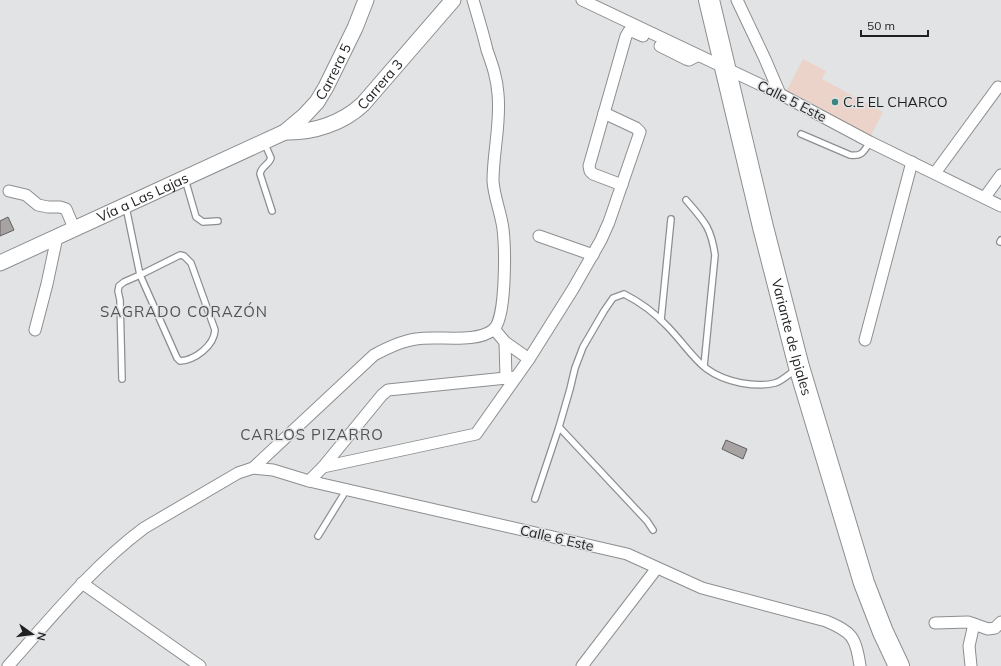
<svg xmlns="http://www.w3.org/2000/svg" width="1001" height="666" font-family="Mulish,sans-serif">
  <rect width="100%" height="100%" fill="#e1e3e5"/>
  <path fill="#ebd3c9" d="M803,59L826,71L822,79L883,112L870,137L786,92Z"/>
  <g fill="#a6a3a2" stroke="#615e5d">
    <path d="M8,217L14,230L0,236V221Z"/>
    <path d="M726,440L747,449L743,459L722,449Z"/>
  </g>
  <g fill="none" stroke-linecap="round" stroke-linejoin="round">
    <g stroke="#8c8e90" stroke-width="8">
      <g id="lane">
        <path d="M801,134L850,155C862,157 864,151 870,142"/>
        <path d="M264,142L271,158C269,165 261,166 260,174L272,211"/>
        <path d="M185,179L196,217L203,222L218,221"/>
        <path d="M686,200C704,221 711,227 715,255L704,366"/>
        <path d="M1000,242L1001,240"/>
        <path d="M661,320L671,219"/>
        <path d="M122,379L120,300L118,291L119,286L124,282L140,275L180,255L184,256L191,263L215,330C214,346 195,360 180,361L177,358L140,275L126,207"/>
        <path d="M535,499L559,427"/>
        <path d="M653,530L647,521L559,427L570,389L575,368L583,347L604,311L613,298L624,294C640,302 656,314 668,327C694,354 700,375 741,383C752,385 764,386 775,383C782,381 789,374 795,370"/>
        <path d="M318,536L347,489"/>
      </g>
    </g>
    <g stroke="#8c8e90" stroke-width="13">
      <g id="street">
        <path d="M582,0L780,94L870,142L1001,206"/>
        <path d="M737,0L765,59L780,94"/>
        <path d="M660,46L686,59L689,60L697,56"/>
        <path d="M935,173L998,87"/>
        <path d="M622,185L593,174L590,171L589,166L626,36L629,31L634,32L643,36"/>
        <path d="M9,191L26,195L38,205L48,207H60L66,209L74,228"/>
        <path d="M985,197L1001,175"/>
        <path d="M539,236L593,255"/>
        <path d="M494,329L505,342L529,359"/>
        <path d="M35,330L47,284L57,237"/>
        <path d="M865,340L912,162"/>
        <path d="M505,342L506,378"/>
        <path d="M323,467L476,434L529,359L573,289L601,240L609,222L640,132L636,128L604,113"/>
        <path d="M253,468L273,470L309,481L627,554L702,588L826,621C852,632 856,637 860,666"/>
        <path d="M309,481L323,467L382,395L388,390L516,377"/>
        <path d="M82,583L200,666"/>
        <path d="M935,623L968,622L988,629L995,628L1001,622"/>
        <path d="M8,666C51,618 92,567 144,528L238,473L253,468L374,355C387,348 401,341 416,339C437,335 475,344 493,330C507,319 505,246 503,229C501,213 494,197 493,181C493,152 501,123 498,94C497,78 492,64 487,50C483,33 478,17 473,0"/>
        <path d="M582,666L657,568"/>
        <path d="M971,666L969,646L974,624"/>
      </g>
    </g>
    <g stroke="#8c8e90" stroke-width="17">
      <g id="secondary">
        <path id="s1" d="M285,132C313,133 343,123 363,104L453,0"/>
        <path id="s2" d="M0,263C95,219 190,176 285,132L304,116L317,102L326,87L355,28L366,0"/>
      </g>
    </g>
    <g stroke="#8c8e90" stroke-width="22">
      <g id="highway">
        <path id="s3" d="M709,0L763,227L799,367L864,583L883,632L899,666"/>
      </g>
    </g>
    <use href="#lane" stroke="#fff" stroke-width="5.5"/>
    <use href="#street" stroke="#fff" stroke-width="11"/>
    <use href="#secondary" stroke="#fff" stroke-width="15"/>
    <use href="#highway" stroke="#fff" stroke-width="20"/>
  </g>
  <circle fill="#3d8581" stroke="#e1e3e5" stroke-width="1.5" cx="835" cy="102" r="4"/>
  <g text-anchor="middle" dominant-baseline="central" stroke-width="3" stroke-linejoin="round" paint-order="stroke">
    <g font-size="14" fill="#1f2021" stroke="#e1e3e5">
      <text stroke="none"><textPath href="#s2" startOffset="392">Carrera 5</textPath></text>
      <text stroke="none"><textPath href="#s1" startOffset="111">Carrera 3</textPath></text>
      <text transform="translate(792 101) rotate(27)">Calle 5 Este</text>
      <text stroke="none"><textPath href="#s2" startOffset="157">Vía a Las Lajas</textPath></text>
      <text stroke="none"><textPath href="#s3" startOffset="347">Variante de Ipiales</textPath></text>
      <text transform="translate(557 538) rotate(13)">Calle 6 Este</text>
    </g>
    <g font-size="14" fill="#1f2021" stroke="#e1e3e5" text-anchor="start">
      <text x="843" y="102">C.E EL CHARCO</text>
    </g>
    <g font-size="15" letter-spacing="1" fill="#525456" stroke="#e1e3e5">
      <text x="184" y="311">SAGRADO CORAZÓN</text>
      <text x="312" y="434">CARLOS PIZARRO</text>
    </g>
  </g>
  <g transform="translate(32 634) rotate(104)" stroke="#e1e3e5" stroke-width="3" paint-order="stroke">
  <path d="M0-3L7 15L0 10L-7 15Z" fill="#1f2021"/>
  <text y="-6" font-size="11" font-weight="bold" text-anchor="middle" fill="#1f2021">N</text>
  </g>
  <path d="M861 30v6h67v-6" fill="none" stroke="#1f2021" stroke-width="2"/>
  <text x="867" y="30" font-size="12" fill="#1f2021" stroke="#e1e3e5" stroke-width="3" paint-order="stroke">50 m</text>
</svg>
